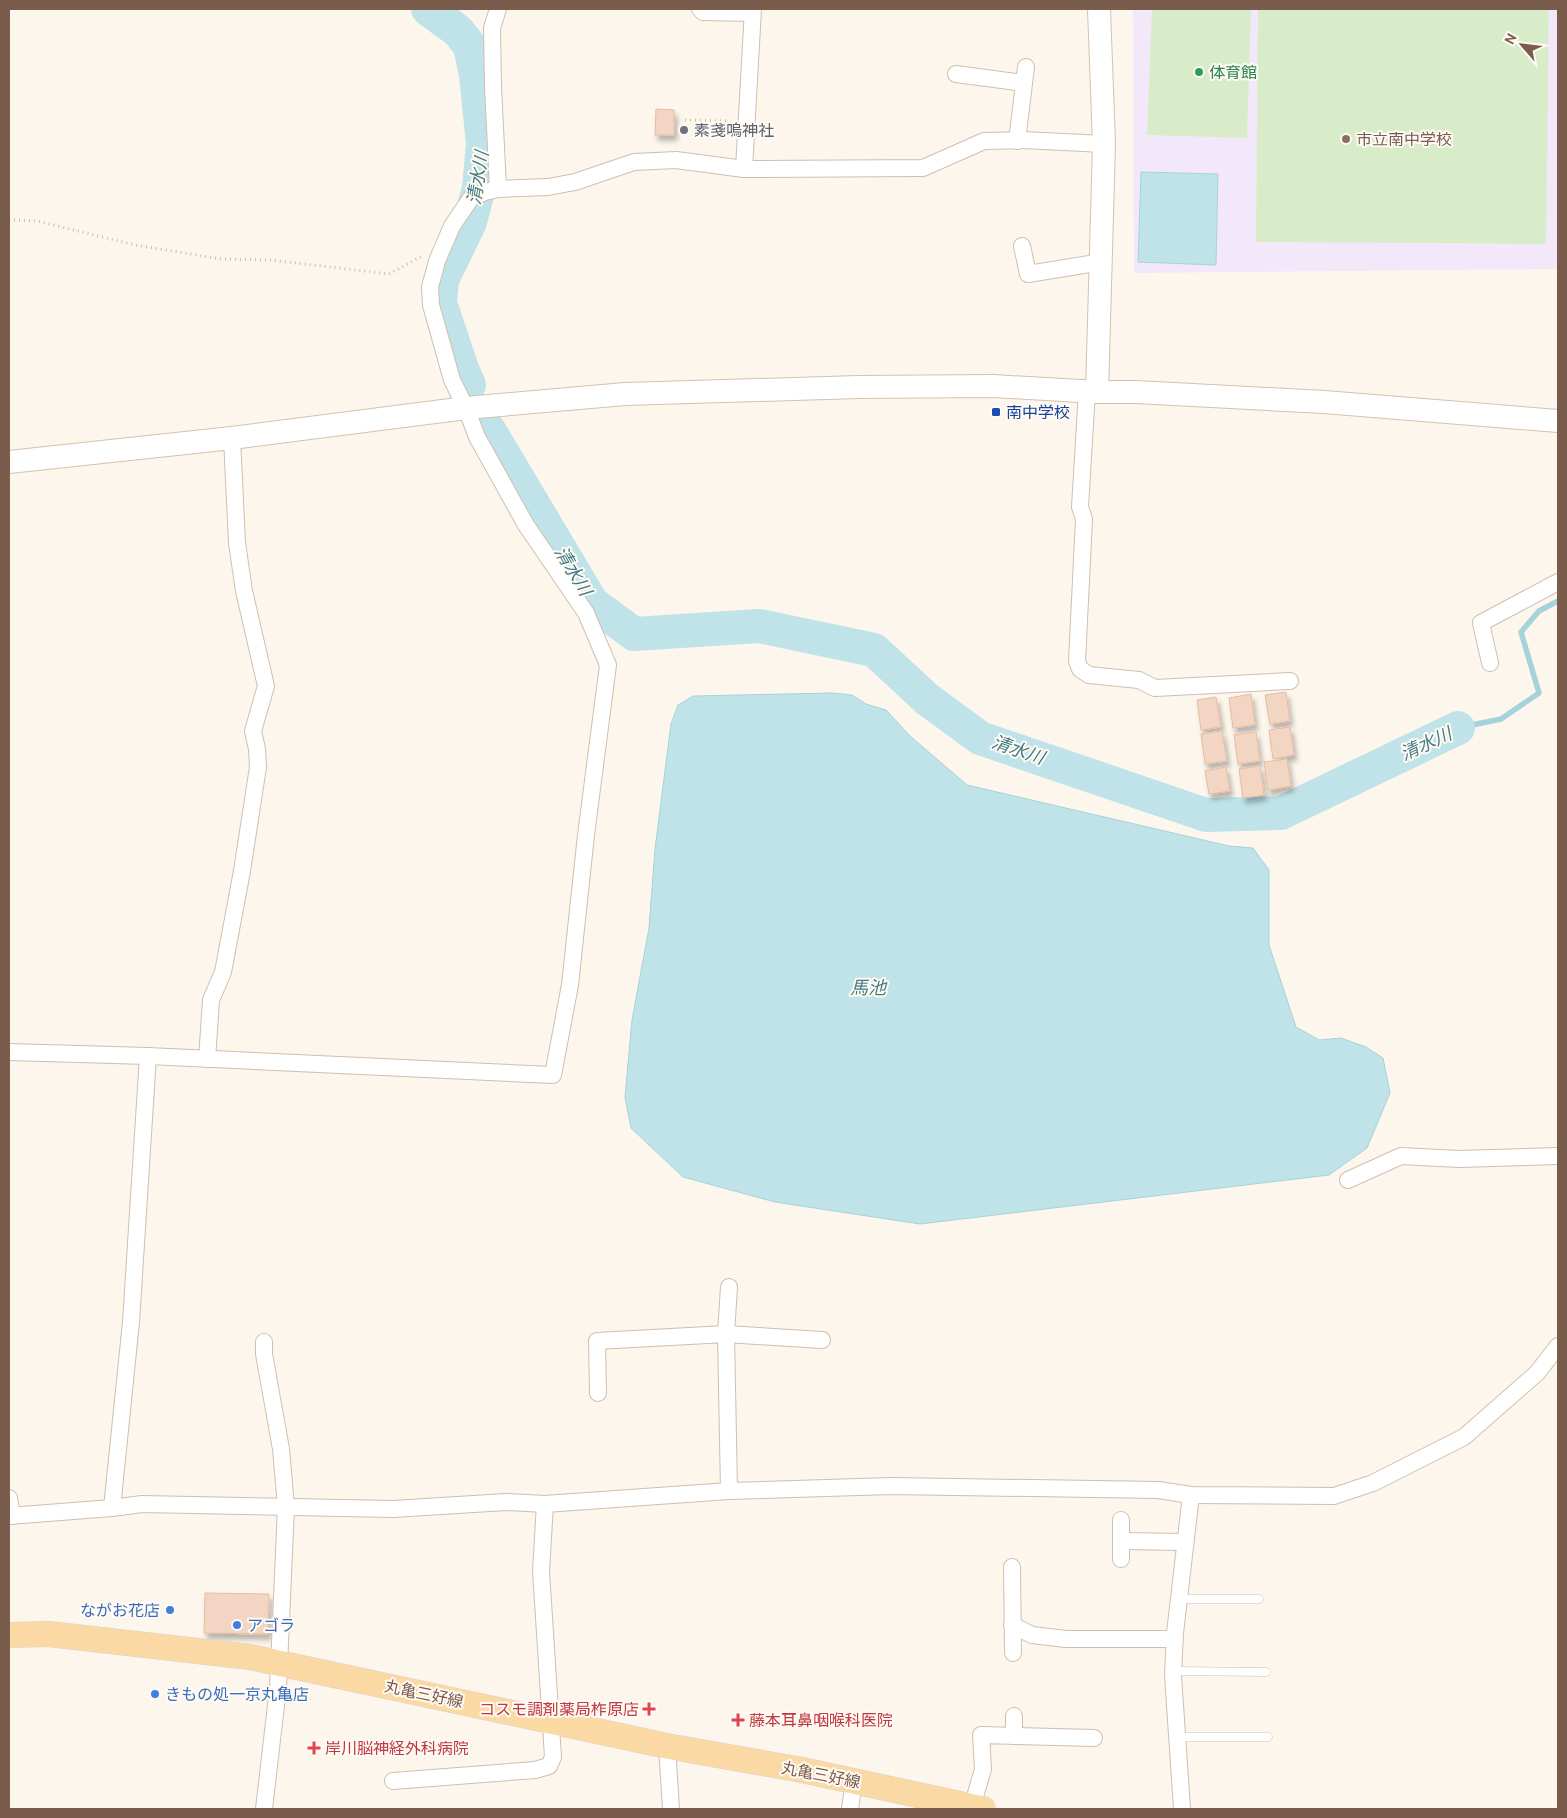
<svg xmlns="http://www.w3.org/2000/svg" width="1567" height="1818" font-family="Cabin,'Noto Sans JP',sans-serif">
  <defs>
    <filter id="shadow"><feDropShadow dx="3" dy="5.5" stdDeviation="2.5" flood-color="#0004"/></filter>
  </defs>
  <rect width="100%" height="100%" fill="#fdf6ec"/>
  <path fill="#f3e8fa" d="M1133,9H1558V269L1134,273Z"/>
  <g fill="#d8ecc9">
    <path d="M1152,9H1251L1247,138L1147,135Z"/>
    <path d="M1258,9H1549L1546,244L1256,242Z"/>
  </g>
  <g fill="#bfe3e8" stroke="#a5d3da">
    <path d="M1141,172L1218,174L1216,265L1138,262Z"/>
    <path d="M831,693L852,695L866,704L886,710L910,736L967,785L1229,846L1253,848L1269,870V945L1296,1027L1319,1040L1341,1038L1366,1047L1383,1058L1390,1093L1367,1148L1329,1175L920,1224L775,1202L683,1177L631,1128L625,1097L632,1020L649,928L655,849L671,724L678,705L693,696Z"/>
  </g>
  <g fill="none" stroke-linecap="round" stroke-linejoin="round">
    <path stroke="#a5d3da" stroke-width="5.5" d="M1458,728L1501,719L1539,693L1521,632L1539,611L1558,601"/>
    <g stroke="#bfe3e8" stroke-width="34">
      <path d="M428,9L458,31L470,46L476,75L483,144L479,188L470,222L442,280L440,303L462,369L469,385"/>
      <path d="M489,430L592,603L634,634L759,626L874,650L927,699L980,738L1206,815L1281,813L1458,728"/>
    </g>
  </g>
  <g fill="#f3d5c3" stroke="#e6bba3" filter="url(#shadow)">
    <path d="M656,109L674,110V135H655Z"/>
    <path d="M1286,692L1290,721L1270,724L1265,695Z"/>
    <path d="M1251,694L1255,725L1233,728L1229,698Z"/>
    <path d="M1216,697L1221,727L1201,730L1197,700Z"/>
    <path d="M1290,727L1294,755L1273,759L1269,730Z"/>
    <path d="M1222,731L1227,761L1205,764L1201,734Z"/>
    <path d="M1256,732L1260,761L1238,764L1234,735Z"/>
    <path d="M1287,759L1291,786L1268,790L1264,762Z"/>
    <path d="M1260,766L1264,795L1243,798L1239,769Z"/>
    <path d="M1226,767L1230,791L1209,794L1205,771Z"/>
    <path d="M205,1593L269,1594L268,1634L204,1633Z"/>
  </g>
  <g fill="none" stroke-linecap="round" stroke-linejoin="round">
    <g stroke="#d1beb0" stroke-width="9">
      <g id="lane">
        <path d="M1179,1599H1259"/>
        <path d="M1174,1671L1266,1672"/>
        <path d="M1177,1737H1268"/>
      </g>
    </g>
    <g stroke="#d1beb0" stroke-width="18">
      <g id="street">
        <path d="M700,9L703,12L752,13"/>
        <path d="M956,74L1024,83"/>
        <path d="M1017,141L1026,67"/>
        <path d="M744,169L753,9"/>
        <path d="M498,189L493,86L492,28L498,9"/>
        <path d="M1022,246L1028,274L1102,262"/>
        <path d="M1087,391L1080,507L1084,519L1077,661L1080,669L1089,675L1139,680L1155,688L1290,681"/>
        <path d="M1490,663L1481,623L1558,582"/>
        <path d="M9,1052L148,1056L553,1075L570,985L586,835L608,665L586,613L526,525L477,437L466,408L452,380L431,305L430,287L437,261L452,226L471,198L485,192L498,189L548,187L575,182L634,162L676,160L744,169L923,168L984,141L1023,140L1104,144"/>
        <path d="M207,1059L211,1000L223,972L242,871L258,767L257,749L253,731L266,686L244,591L237,543L232,438"/>
        <path d="M1348,1180L1401,1156L1459,1159L1558,1156"/>
        <path d="M729,1287L726,1334L822,1340"/>
        <path d="M598,1393L597,1341L726,1334L729,1491"/>
        <path d="M9,1498L12,1516"/>
        <path d="M112,1508L131,1322L148,1056"/>
        <path d="M9,1516L112,1508L142,1504L393,1509L506,1502L545,1504L729,1491L891,1486L1158,1490L1191,1495L1334,1496L1373,1483L1464,1437L1537,1373L1558,1346"/>
        <path d="M1121,1541L1185,1542"/>
        <path d="M1121,1559V1520"/>
        <path d="M1012,1567L1013,1653"/>
        <path d="M1012,1625L1032,1635L1066,1639H1174"/>
        <path d="M1014,1736V1716"/>
        <path d="M667,1746L671,1809"/>
        <path d="M393,1781L535,1770L549,1766L553,1757L541,1571L545,1504"/>
        <path d="M972,1807L983,1769L981,1735L1094,1738"/>
        <path d="M264,1809L278,1688L286,1507L281,1449L264,1354V1342"/>
        <path d="M850,1809L854,1781"/>
        <path d="M1182,1809L1173,1675L1175,1633L1191,1495"/>
      </g>
    </g>
    <g stroke="#d6c0b0" stroke-width="24">
      <g id="secondary">
        <path d="M1097,392L1104,144L1099,9"/>
        <path d="M9,462L232,438L466,408L625,394L859,387L993,386L1097,392H1136L1324,402L1558,421"/>
      </g>
    </g>
    <g stroke="#dad1cd" stroke-width="26">
      <path id="primary" d="M9,1635L49,1634L250,1657L667,1746L802,1770L983,1809"/>
    </g>
    <g stroke="#d9b8a5" stroke-width="3" stroke-dasharray="1 4" stroke-linecap="butt">
      <path d="M685,120L730,121"/>
      <path d="M9,220L37,221L135,245L221,259L270,260L389,274L422,256"/>
    </g>
    <use href="#lane" stroke="#fff" stroke-width="8"/>
    <use href="#street" stroke="#fff" stroke-width="16"/>
    <use href="#secondary" stroke="#fff" stroke-width="22"/>
    <use href="#primary" stroke="#fbd9a5" stroke-width="25"/>
  </g>
  <circle fill="#2e9e5b" stroke="#fffaf3" stroke-width="2" cx="1199" cy="72" r="5"/>
  <circle fill="#6b7280" stroke="#fffaf3" stroke-width="2" cx="684" cy="130" r="5"/>
  <circle fill="#8d6e63" stroke="#fffaf3" stroke-width="2" cx="1346" cy="139" r="5"/>
  <rect fill="#1a4fb4" stroke="#fffaf3" stroke-width="2" x="991" y="407" width="10" height="10" rx="2.5"/>
  <g fill="#3f7fe0" stroke="#fffaf3" stroke-width="2">
    <circle cx="170" cy="1610" r="5"/>
    <circle cx="237" cy="1625" r="5"/>
    <circle cx="155" cy="1694" r="5"/>
  </g>
  <g fill="#e0444e" stroke="#fffaf3" stroke-width="2">
    <path d="M646.5 1701.5h5v5h5v5h-5v5h-5v-5h-5v-5h5z"/>
    <path d="M735.5 1712.5h5v5h5v5h-5v5h-5v-5h-5v-5h5z"/>
    <path d="M311.5 1740.5h5v5h5v5h-5v5h-5v-5h-5v-5h5z"/>
  </g>
  <g text-anchor="middle" dominant-baseline="central" stroke-width="4" stroke-linejoin="round" paint-order="stroke">
    <g font-size="16" fill="#27864d" stroke="#fffaf3" text-anchor="start">
      <text x="1209" y="72">体育館</text>
    </g>
    <g font-size="16" fill="#5b616d" stroke="#fffaf3" text-anchor="start">
      <text x="694" y="130">素戔嗚神社</text>
    </g>
    <g font-size="16" fill="#785e54" stroke="#fffaf3" text-anchor="start">
      <text x="1356" y="139">市立南中学校</text>
    </g>
    <g font-size="16" fill="#164399" stroke="#fffaf3" text-anchor="start">
      <text x="1006" y="412">南中学校</text>
    </g>
    <g font-size="16" fill="#366cbe" stroke="#fffaf3" text-anchor="start">
      <text x="160" y="1610" text-anchor="end">ながお花店</text>
      <text x="247" y="1625">アゴラ</text>
      <text x="165" y="1694">きもの処一京丸亀店</text>
    </g>
    <g font-size="16" fill="#7a5c4d" stroke="#fffaf3">
      <text transform="translate(424 1694) rotate(12)">丸亀三好線</text>
      <text transform="translate(821 1775) rotate(11)">丸亀三好線</text>
    </g>
    <g font-size="16" fill="#be3a42" stroke="#fffaf3" text-anchor="start">
      <text x="639" y="1709" text-anchor="end">コスモ調剤薬局柞原店</text>
      <text x="749" y="1720">藤本耳鼻咽喉科医院</text>
      <text x="325" y="1748">岸川脳神経外科病院</text>
    </g>
    <g font-size="18" font-style="italic" fill="#437c86" stroke="#fffaf3">
      <text transform="translate(478 178) rotate(-81)">清水川</text>
      <text transform="translate(573 571) rotate(59)">清水川</text>
      <text transform="translate(1426 744) rotate(-25)">清水川</text>
      <text transform="translate(1018 750) rotate(19)">清水川</text>
      <text x="868" y="988">馬池</text>
    </g>
  </g>
  <rect width="1567" height="1818" fill="none" stroke="#7a5c4d" stroke-width="20"/>
  <g transform="translate(1522 45) rotate(298)" stroke="#fffaf3" stroke-width="4" paint-order="stroke">
  <path d="M0-4L9 19L0 12L-9 19Z" fill="#7a5c4d"/>
  <text y="-8" font-size="14" font-weight="bold" text-anchor="middle" fill="#7a5c4d">N</text>
  </g>
</svg>
